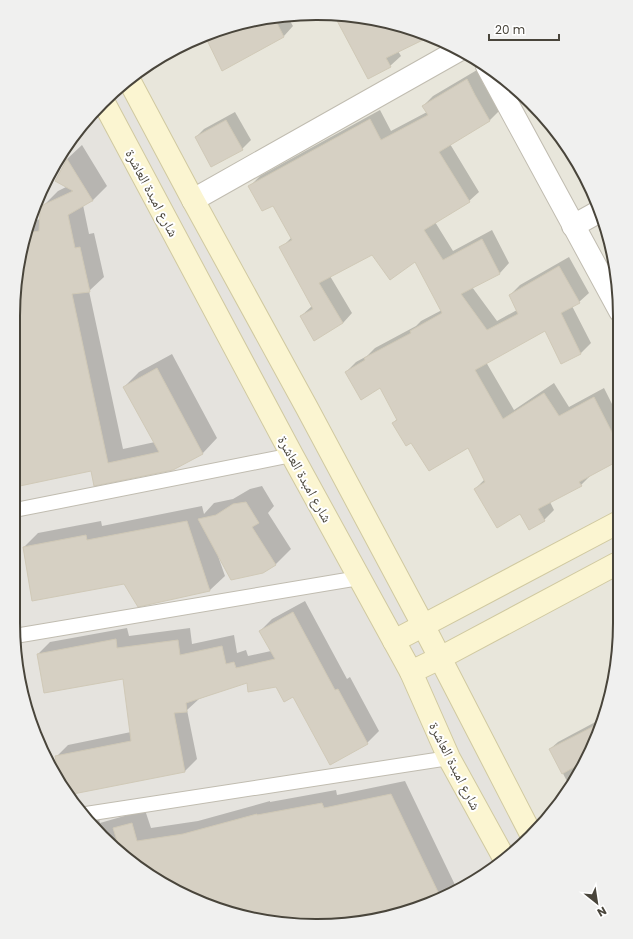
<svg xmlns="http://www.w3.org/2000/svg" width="633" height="939" font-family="Poppins,'Noto Naskh Arabic',sans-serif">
  <rect width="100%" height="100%" fill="#f5f3ed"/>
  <path fill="#e8e6db" d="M316,13L375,19L432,36L485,64L531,102L569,148L597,200L614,257L620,317L614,681L589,757L531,837L468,885L376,920L296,925L201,903L132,863L64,791L29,720L13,623L19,258L44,182L102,102L148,64L200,36L257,19Z"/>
  <path fill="#e5e3de" d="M127,81L531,837L468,885L376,920L296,925L201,903L132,863L64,791L29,720L13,622L19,258L44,182L102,102Z"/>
  <g fill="#0003">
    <path d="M338,15L375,19L429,35L398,51L401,56L390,66L336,17Z"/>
    <path d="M287,16L293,26L284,36L223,69L208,40L217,31L257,19Z"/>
    <path d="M477,70L484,85L500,110L490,120L450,144L479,192L469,201L435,222L453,251L492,230L509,263L500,273L472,287L497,321L517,310L510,295L520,285L569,257L589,293L579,302L572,306L591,343L581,353L561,362L546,330L486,362L514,410L554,383L569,407L604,388L618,416V460L591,475L581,485L550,502L554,510L544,520L529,528L521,513L475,489L485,479L468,447L412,442L393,423L398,418L381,387L346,372L356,362L367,356L375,348L416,326L421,321L442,310L415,261L372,253L330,276L352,313L343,323L301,316L312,306L281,248L292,237L274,204L250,186L260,176L380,110L391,131L427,112L423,106L433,96Z"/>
    <path d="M518,91L531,102L536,108L529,111Z"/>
    <path d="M235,112L251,140L242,149L196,137L204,129Z"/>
    <path d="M82,145L107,186L93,200L83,205L89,234L94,233L104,277L89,291L123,449L155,442L124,387L139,372L172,354L217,438L203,453L173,469L92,470L15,486L19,258L31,221L41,219L43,206L58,191L68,186L56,180L67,159Z"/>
    <path d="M262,486L274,506L268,513L291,549L275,565L218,556L225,576L210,590L138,606L124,583L24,547L38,533L101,521L102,526L202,506L204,514L214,503L233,499L250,489Z"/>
    <path d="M305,601L347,679L350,677L379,731L367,743L294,695L276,686L248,681L199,699L187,710L197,759L185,771L67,794L64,791L61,786L56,757L68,745L131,732L124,677L38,654L50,642L127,628L129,636L190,628L192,644L234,635L237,653L246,650L248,656L271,651L260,631L272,619Z"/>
    <path d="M601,719L589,757L569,785L550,749L558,742Z"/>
    <path d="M405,781L457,889L376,920L324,924L311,871L299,874L308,925H296L201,903L132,863L88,817L98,815L100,823L145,810L151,828L198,821L270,801V802L336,790L337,795Z"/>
  </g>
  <g fill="#d6d0c3" stroke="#d0c9b7">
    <path d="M334,15L375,19L431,36L386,58L391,67L368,79Z"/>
    <path d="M274,17L284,37L222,71L207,40L222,32L221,30L257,19Z"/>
    <path d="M467,79L475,95L490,121L439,152L470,202L424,230L443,260L482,239L500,274L461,294L487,330L518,314L509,295L559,266L580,303L561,313L581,354L561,364L545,331L475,370L503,419L544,393L559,416L594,397L618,444V461L579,482L582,486L538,509L545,521L529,530L520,514L497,528L474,489L485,482L468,448L429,471L411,443L406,446L392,423L397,420L380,388L361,400L345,372L365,360L364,358L411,333L410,331L442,313L415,262L390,280L372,255L319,283L343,323L314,341L300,316L313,309L279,247L292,240L273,206L262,211L248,186L370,119L381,140L428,115L422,106Z"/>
    <path d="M226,120L243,150L211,167L195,137Z"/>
    <path d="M67,159L93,201H92L68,215L75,248L80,247L90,292L72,294L108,463L159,452L123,387L157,368L203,454L173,470L94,486L91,471L15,487L19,258L27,233L39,231L40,210L43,205L73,191L55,181Z"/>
    <path d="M246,502L259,523L252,527L276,565L263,573L231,580L198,519L216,515L233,504Z"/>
    <path d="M187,521L210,591L138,607L124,584L32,601L23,547L86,535L87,540Z"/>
    <path d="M293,612L335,690L338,689L368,744L330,765L293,697L284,702L276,687L248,692L247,683L186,703L187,712L174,713L185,772L68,795L64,791L60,782L55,756L131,741L123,679L44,693L37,654L116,639L117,648L178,640L180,655L222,646L226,664L234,662L236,668L275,659L259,631Z"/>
    <path d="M600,723L589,757L585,761L562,774L549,749Z"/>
    <path d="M391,794L440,896L376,920L296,925L201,903L132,863L114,845L118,844L113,828L132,823L137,841L183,834L257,814V815L322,803L324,808Z"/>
  </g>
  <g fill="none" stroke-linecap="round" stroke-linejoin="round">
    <g stroke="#c0bcb0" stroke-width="16">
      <g id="service">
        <path d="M15,510L292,455"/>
        <path d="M15,636L359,578"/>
        <path d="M86,814L449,758"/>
      </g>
    </g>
    <g stroke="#c0bcb0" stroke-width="24">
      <g id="minor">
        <path d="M487,66L620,311"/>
        <path d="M193,200L459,50"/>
        <path d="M573,226L600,211"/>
      </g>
    </g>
    <g stroke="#d0c9a0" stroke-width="24">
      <g id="secondary">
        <path d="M129,80L193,200L307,408L423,625L532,836"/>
        <path d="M103,101L292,455L411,672L449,758L504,858"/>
        <path d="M394,641L617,523"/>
        <path d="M411,672L440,658L616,564"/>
      </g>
    </g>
    <use href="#service" stroke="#fff" stroke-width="14"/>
    <use href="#minor" stroke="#fff" stroke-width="22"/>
    <use href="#secondary" stroke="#fbf5d1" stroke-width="22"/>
  </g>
  <g text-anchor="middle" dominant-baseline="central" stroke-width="4" stroke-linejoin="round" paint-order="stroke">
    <g font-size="14" fill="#49453b" stroke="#fff">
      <text transform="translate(152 193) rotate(62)">شارع امبدة العاشرة</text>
      <text transform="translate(305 479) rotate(61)">شارع امبدة العاشرة</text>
      <text transform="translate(455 766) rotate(63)">شارع امبدة العاشرة</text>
    </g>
  </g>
  <path d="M0 0H633V939H0ZM316 20H317A296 296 0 0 1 613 316V623A296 296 0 0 1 317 919H316A296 296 0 0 1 20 623V316A296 296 0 0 1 316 20Z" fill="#f0f0ef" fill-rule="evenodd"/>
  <path fill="none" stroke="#49453b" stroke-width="2" d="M316 20H317A296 296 0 0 1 613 316V623A296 296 0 0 1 317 919H316A296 296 0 0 1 20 623V316A296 296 0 0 1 316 20Z"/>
  <g transform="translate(597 903) rotate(150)" stroke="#ffffff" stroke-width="3" paint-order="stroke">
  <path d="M0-3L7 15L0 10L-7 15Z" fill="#49453b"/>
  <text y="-6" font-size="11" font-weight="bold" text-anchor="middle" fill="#49453b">N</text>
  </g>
  <path d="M489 34v6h70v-6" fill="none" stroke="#49453b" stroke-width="2"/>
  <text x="495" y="34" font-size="12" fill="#49453b" stroke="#ffffff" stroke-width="3" paint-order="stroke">20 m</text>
</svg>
